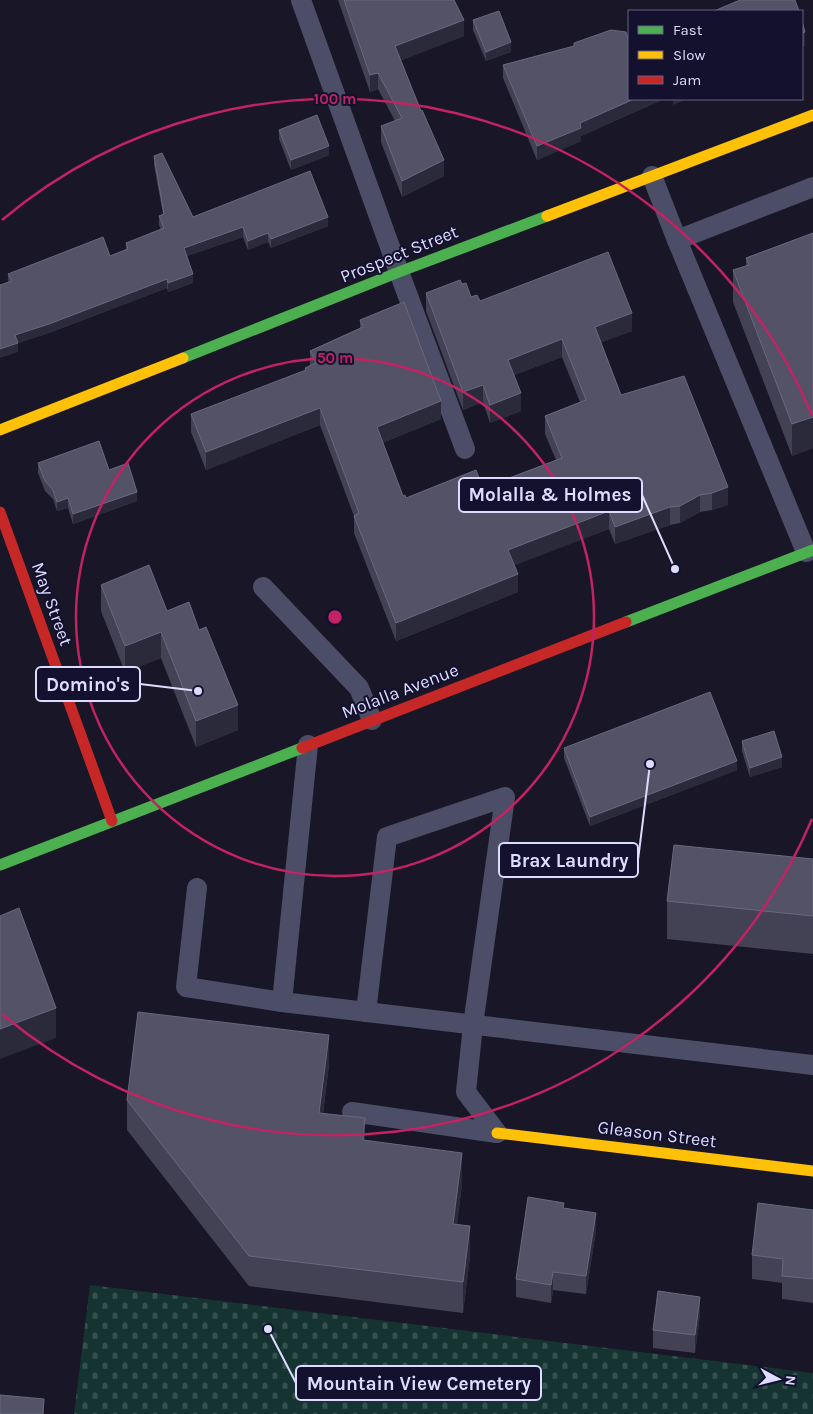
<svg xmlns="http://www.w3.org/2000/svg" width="813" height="1414" font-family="Karla,sans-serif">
  <defs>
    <pattern id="cemetery-stones" width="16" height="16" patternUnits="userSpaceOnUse" patternTransform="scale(1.25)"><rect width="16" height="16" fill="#143331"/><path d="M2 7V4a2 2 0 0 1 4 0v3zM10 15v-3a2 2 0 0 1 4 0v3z" fill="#365050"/></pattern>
  </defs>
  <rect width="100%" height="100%" fill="#191727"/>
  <path fill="url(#cemetery-stones)" d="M90,1285L813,1373V1414H74Z"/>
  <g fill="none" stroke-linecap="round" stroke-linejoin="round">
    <g stroke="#4c4d67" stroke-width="20">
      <path d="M301,0L399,272L465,449"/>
      <path d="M652,176L677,240L806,552"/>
      <path d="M677,240L813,187"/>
      <path d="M263,587L359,688L372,720"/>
      <path d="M308,745L282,1002L813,1065"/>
      <path d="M197,888L186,987L282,1002"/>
      <path d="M366,1012L387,837L505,797L473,1025L466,1092L497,1133"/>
      <path d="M352,1112L497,1133"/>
    </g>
    <g stroke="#4caf50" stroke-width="11">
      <path d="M183,358L399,272L547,216"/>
      <path d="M626,622L813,550"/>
      <path d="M0,865L302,748"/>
    </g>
    <g stroke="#ffc107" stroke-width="11">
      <path d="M547,216L813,115"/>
      <path d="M0,430L183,358"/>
      <path d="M497,1133L813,1171"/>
    </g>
    <g stroke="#c62828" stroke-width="11">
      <path d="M0,512L112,821"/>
      <path d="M302,748L626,622"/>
    </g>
  </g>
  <g fill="#434255">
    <path d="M338,0H454L464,36L401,60L444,176L402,197L381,142V126L395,121L378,89L370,92Z"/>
    <path d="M473,20L511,52L486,61L473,30Z"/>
    <path d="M574,43L629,99H664L581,136V141L537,160L503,78V65L574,46Z"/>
    <path d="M279,130L329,155L291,170L279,139Z"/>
    <path d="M154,156L193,217L328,226L271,248L268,242L248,250L243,237L187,256L193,283L168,292L167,288L49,333L18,343V352L8,282V274L110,256L126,249V243L161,230L159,225V216L163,214L154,165Z"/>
    <path d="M813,233V448L792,456L733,302V270L746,266V258Z"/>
    <path d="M462,284L471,297L480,301L632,331L601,342L621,395L728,505L712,510L700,512L680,523L670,525L615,544L609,529L514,565L518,592L396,641L354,533V516L320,425L206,470L191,432V414L305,371V368L310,366V351L360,328V320L441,419L382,443L403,496L406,498L483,488L556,460L545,434V416L580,402L562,357L514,375L521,411L490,423L483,402L463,410L426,311V293Z"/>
    <path d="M38,463L109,470L137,501L73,524L68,508L57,511L53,499L45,491L38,473Z"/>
    <path d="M101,585L167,611L238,730L196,747L161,658L125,672L101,611Z"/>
    <path d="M742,741L782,767L750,777L742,751Z"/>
    <path d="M564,748L737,770L590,826L564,758Z"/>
    <path d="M813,859V954L667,939V901Z"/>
    <path d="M329,1065L323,1114L365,1141L462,1184L457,1224L470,1256L463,1313L249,1286L127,1130V1100Z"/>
    <path d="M564,1208L596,1231L586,1294L553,1290L551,1303L516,1297V1279Z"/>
    <path d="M813,1210V1303L782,1299V1283L752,1279V1255Z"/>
    <path d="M700,1315L695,1353L653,1348V1330Z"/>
  </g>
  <g fill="#2b2a3b">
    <path d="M464,20V36L395,63V46Z"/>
    <path d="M805,32V46L802,47V33Z"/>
    <path d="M511,42V52L486,61V52Z"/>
    <path d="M378,73V89L370,92V75Z"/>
    <path d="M634,99H664L581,136V141L537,160V146L580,123Z"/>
    <path d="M673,99H687L673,105Z"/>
    <path d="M329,146V155L291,170V160Z"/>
    <path d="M444,160V176L402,197V181Z"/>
    <path d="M328,217V226L271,248V239Z"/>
    <path d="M243,227V237L184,257V248Z"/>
    <path d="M268,233V242L248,250V241Z"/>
    <path d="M193,274V283L168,292V283Z"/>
    <path d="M167,279V288L49,333L18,343V352L0,358V349L15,335Z"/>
    <path d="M632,313V331L595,345V327Z"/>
    <path d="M562,339V357L508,377V360Z"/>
    <path d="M483,385V402L463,410V392Z"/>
    <path d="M521,393V411L490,423V405Z"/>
    <path d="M441,401V419L377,445V427Z"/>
    <path d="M320,408V425L206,470V452Z"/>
    <path d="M813,417V448L792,456V424Z"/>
    <path d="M728,487V505L712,510V493Z"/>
    <path d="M137,492V501L73,524V514Z"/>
    <path d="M700,495V512L680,523V506Z"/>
    <path d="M68,498V508L57,511V502Z"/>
    <path d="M670,507V525L615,544V527Z"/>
    <path d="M609,511V529L508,568V550Z"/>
    <path d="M518,574V592L396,641V623Z"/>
    <path d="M161,632V658L125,672V646Z"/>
    <path d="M238,705V730L196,747V721Z"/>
    <path d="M782,757V767L750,777V768Z"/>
    <path d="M737,761V770L590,826V817Z"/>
    <path d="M56,1008V1038L0,1059V1029Z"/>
    <path d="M329,1035V1065L319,1144V1113Z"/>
    <path d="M365,1118V1148L363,1140Z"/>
    <path d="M462,1153V1184L453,1254V1224Z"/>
    <path d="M596,1213V1231L586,1294V1276Z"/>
    <path d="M470,1226V1256L463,1313V1282Z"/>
    <path d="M553,1272V1290L551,1303V1285Z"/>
    <path d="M700,1297V1315L695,1353V1335Z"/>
  </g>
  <g fill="#535267" stroke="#69687f">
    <path d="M344,0H454L464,20L395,46L421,111L422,110L444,160L402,181L381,126L402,118L378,73L370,75Z"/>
    <path d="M740,0H795L799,11H714Z"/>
    <path d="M499,11L511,42L486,52L473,20Z"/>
    <path d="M802,21L805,32L802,33Z"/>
    <path d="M611,30L626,32L629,41V99H634L580,123L581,128L537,146L503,65L574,46V43Z"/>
    <path d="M317,115L329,146L291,160L279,130Z"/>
    <path d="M162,153L193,217L310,171L328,217L271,239L268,233L248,241L243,227L184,248L193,274L168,283L167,279L49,324L15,335L18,343L0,349V285L12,281L8,274L103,237L110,256L128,249L126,243L164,228L159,216L164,214L154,156Z"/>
    <path d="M813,233V417L792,424L733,270L749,265L746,258Z"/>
    <path d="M608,252L632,313L595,327L621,395L684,376L728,487L712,493L700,495L680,506L670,507L615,527L609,511L508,550L518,574L396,623L354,516L359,513L320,408L206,452L191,414L306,370L305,368L316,363L310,351L363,327L360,320L404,302L441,401L377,427L403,496L405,495L406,498L476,470L483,488L562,458L545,416L586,400L562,339L508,360L521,393L490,405L483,385L463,392L426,293L460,280L462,284L466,283L471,297L477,295L480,301Z"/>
    <path d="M99,441L109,470L128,463L137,492L73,514L68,498L57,502L53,490L45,481L38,463Z"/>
    <path d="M149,565L167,611L189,602L199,630L206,627L238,705L196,721L161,632L125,646L101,585Z"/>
    <path d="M710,692L737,761L590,817L564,748Z"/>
    <path d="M774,731L782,757L750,768L742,741Z"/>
    <path d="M674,845L813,859V916L667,901Z"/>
    <path d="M19,908L56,1008L0,1029V916Z"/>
    <path d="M138,1012L329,1035L319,1113L365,1118L363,1140L462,1153L453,1224L470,1226L463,1282L249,1256L127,1100Z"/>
    <path d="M528,1197L564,1203L563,1208L596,1213L586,1276L553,1272L551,1285L516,1279Z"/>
    <path d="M758,1203L813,1210V1279L782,1276L783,1259L752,1255Z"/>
    <path d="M658,1291L700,1297L695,1335L653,1330Z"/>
    <path d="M0,1395L44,1399L43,1414H0Z"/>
  </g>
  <g fill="none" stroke="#c32263" stroke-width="2.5">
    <circle cx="335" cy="617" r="259"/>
    <path d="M812 819A518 518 0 0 1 2 1014M2 220A518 518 0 0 1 812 415"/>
  </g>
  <g text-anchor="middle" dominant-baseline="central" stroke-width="4" stroke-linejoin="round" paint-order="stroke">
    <g font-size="18" fill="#dddcff" stroke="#13112d">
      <text transform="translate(399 254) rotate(-22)">Prospect Street</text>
      <text transform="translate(52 604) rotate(70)">May Street</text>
      <text transform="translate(400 691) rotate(-21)">Molalla Avenue</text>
      <text transform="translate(657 1134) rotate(7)">Gleason Street</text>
    </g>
  </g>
  <circle cx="335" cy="617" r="8" fill="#c32263" stroke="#13112d" stroke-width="2.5"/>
  <g font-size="15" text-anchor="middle" font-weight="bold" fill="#c32263" stroke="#13112d" stroke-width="4" stroke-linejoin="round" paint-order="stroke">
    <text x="335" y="104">100 m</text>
    <text x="335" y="363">50 m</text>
  </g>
  <path fill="none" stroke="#dddcff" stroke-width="2" d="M675 569L642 495M198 691L140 684M650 764L638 860M268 1329L296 1383"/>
  <g fill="#dddcff" stroke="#13112d" stroke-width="2">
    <circle cx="675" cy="569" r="5"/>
    <circle cx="198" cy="691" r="5"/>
    <circle cx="650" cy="764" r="5"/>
    <circle cx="268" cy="1329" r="5"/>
  </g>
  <g fill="#13112d" stroke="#dddcff" stroke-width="2">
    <rect x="459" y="478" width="183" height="34" rx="5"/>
    <rect x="36" y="667" width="104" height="34" rx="5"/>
    <rect x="499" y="843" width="139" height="34" rx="5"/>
    <rect x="296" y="1366" width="245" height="34" rx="5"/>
  </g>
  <g font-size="19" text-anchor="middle" font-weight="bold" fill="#dddcff">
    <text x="550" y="501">Molalla &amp; Holmes</text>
    <text x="88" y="691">Domino's</text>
    <text x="569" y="867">Brax Laundry</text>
    <text x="419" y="1390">Mountain View Cemetery</text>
  </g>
  <rect x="628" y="10" width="175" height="90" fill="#13112d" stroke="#646281"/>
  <rect x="638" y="26" width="25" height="8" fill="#4caf50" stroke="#646281"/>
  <text x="673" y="35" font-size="15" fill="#dddcff">Fast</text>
  <rect x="638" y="51" width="25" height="8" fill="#ffc107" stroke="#646281"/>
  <text x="673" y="60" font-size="15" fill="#dddcff">Slow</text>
  <rect x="638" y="76" width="25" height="8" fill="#c62828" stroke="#646281"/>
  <text x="673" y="85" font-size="15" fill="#dddcff">Jam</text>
  <g transform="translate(778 1379) rotate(97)" stroke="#13112d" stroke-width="4" paint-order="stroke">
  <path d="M0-4L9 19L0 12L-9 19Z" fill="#dddcff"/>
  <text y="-8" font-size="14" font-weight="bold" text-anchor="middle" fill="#dddcff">N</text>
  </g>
</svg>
